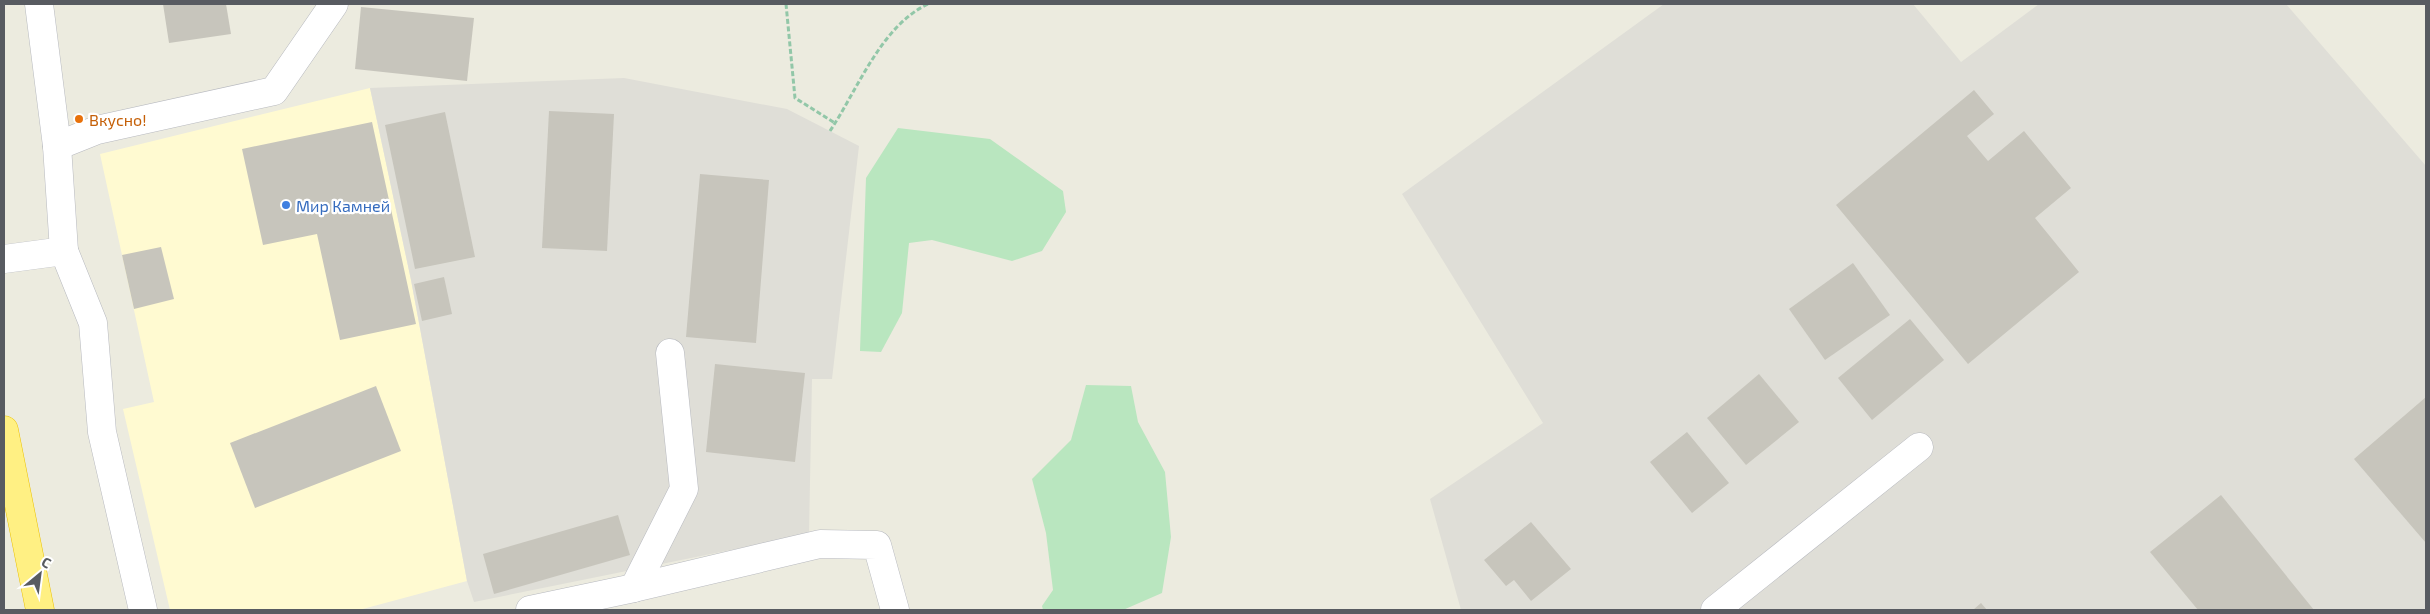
<svg xmlns="http://www.w3.org/2000/svg" width="2430" height="614" font-family="'Exo 2',sans-serif">
  <rect width="100%" height="100%" fill="#ecebdf"/>
  <path fill="#fffad1" d="M370,88L411,280L467,581L359,610H170L123,409L154,402L100,154Z"/>
  <g fill="#dfded7">
    <path d="M1664,4H1913L1961,62L2039,4H2286L2426,166V610H1461L1430,499L1543,423L1402,194Z"/>
    <path d="M624,78L787,109L859,146L832,379H812L809,534L474,602L467,581L411,280L370,88Z"/>
  </g>
  <g fill="#b9e6bf">
    <path d="M898,128L990,139L1063,191L1066,212L1042,251L1012,261L932,240L909,243L902,313L881,352L860,351L866,178Z"/>
    <path d="M1086,385L1131,386L1138,422L1165,472L1171,537L1162,593L1123,610H1043L1042,606L1053,590L1046,533L1032,479L1071,440Z"/>
  </g>
  <g fill="#c7c5bc">
    <path d="M163,4H226L231,34L169,43Z"/>
    <path d="M361,7L474,18L467,81L355,69Z"/>
    <path d="M1974,90L1994,114L1967,136L1988,161L2024,131L2071,188L2035,218L2079,272L1968,364L1836,205Z"/>
    <path d="M549,111L614,114L607,251L542,248Z"/>
    <path d="M445,112L475,257L415,269L385,125Z"/>
    <path d="M372,122L416,324L340,340L317,234L263,245L242,149Z"/>
    <path d="M700,174L769,180L756,343L686,337Z"/>
    <path d="M161,247L174,299L134,309L122,255Z"/>
    <path d="M1853,263L1890,315L1825,360L1789,309Z"/>
    <path d="M444,277L452,314L422,321L414,284Z"/>
    <path d="M1910,319L1944,360L1872,420L1838,378Z"/>
    <path d="M715,364L805,373L795,462L706,452Z"/>
    <path d="M1759,374L1799,422L1746,465L1707,418Z"/>
    <path d="M376,386L401,451L255,508L230,443Z"/>
    <path d="M2426,397V543L2354,459Z"/>
    <path d="M1687,432L1729,483L1692,513L1650,462Z"/>
    <path d="M2221,495L2314,610H2198L2150,552Z"/>
    <path d="M618,515L630,555L494,594L483,554Z"/>
    <path d="M1531,522L1571,569L1531,601L1514,580L1506,586L1484,560Z"/>
    <path d="M1981,603L1987,610H1973Z"/>
  </g>
  <g fill="none" stroke-linecap="round" stroke-linejoin="round">
    <g stroke="#b7b9bf" stroke-width="29">
      <g id="minor">
        <path d="M39,4L57,146L64,251"/>
        <path d="M57,146L97,130L274,91L334,4"/>
        <path d="M4,259L64,251L93,323L102,432L143,610"/>
        <path d="M634,588L684,489L670,353"/>
        <path d="M530,610L634,588L820,544L877,545L895,610"/>
        <path d="M1715,610L1919,447"/>
      </g>
    </g>
    <g stroke="#ebc100" stroke-width="29">
      <path id="highway" d="M4,430L40,610"/>
    </g>
    <g stroke="#92c7a8" stroke-width="3" stroke-dasharray="5 2.5" stroke-linecap="butt">
      <path d="M786,4L795,98L835,123"/>
      <path d="M830,131C858,89 881,26 928,4"/>
    </g>
    <use href="#minor" stroke="#fff" stroke-width="28"/>
    <use href="#highway" stroke="#fff083" stroke-width="28"/>
  </g>
  <circle fill="#e8710a" stroke="#fff" stroke-width="2" cx="79" cy="119" r="5"/>
  <circle fill="#3f7fe0" stroke="#fff" stroke-width="2" cx="286" cy="205" r="5"/>
  <g text-anchor="middle" dominant-baseline="central" stroke-width="4.5" stroke-linejoin="round" paint-order="stroke">
    <g font-size="16" fill="#c56008" stroke="#fff" text-anchor="start">
      <text x="89" y="119">Вкусно!</text>
    </g>
    <g font-size="16" fill="#366cbe" stroke="#fff" text-anchor="start">
      <text x="296" y="205">Мир Камней</text>
    </g>
  </g>
  <rect width="2430" height="614" fill="none" stroke="#585b61" stroke-width="10"/>
  <g transform="translate(40 574) rotate(29)" stroke="#ffffff" stroke-width="4" paint-order="stroke">
  <path d="M0-4L9 19L0 12L-9 19Z" fill="#585b61"/>
  <text y="-8" font-size="14" font-weight="bold" text-anchor="middle" fill="#585b61">С</text>
  </g>
</svg>
